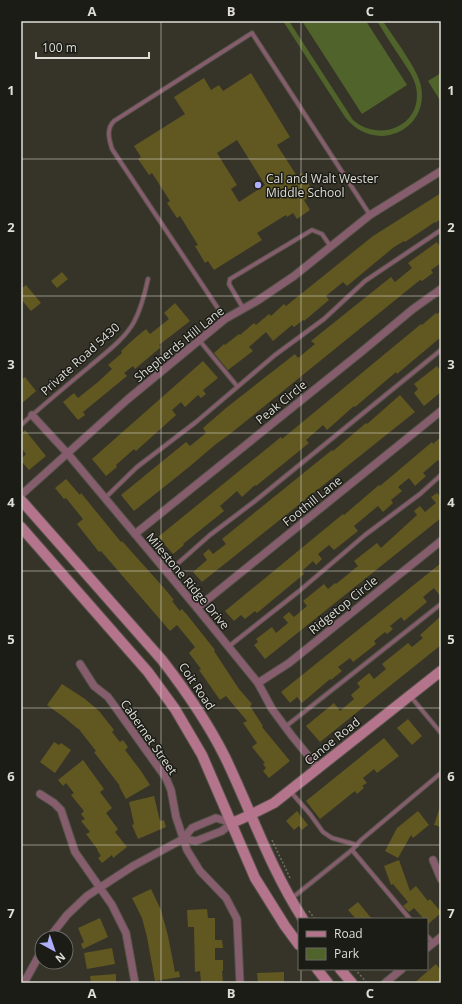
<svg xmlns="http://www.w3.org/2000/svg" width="462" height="1004" font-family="'Open Sans',sans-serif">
  <rect width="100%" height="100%" fill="#363429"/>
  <g fill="#50632a">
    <path d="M283,21H289L353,120C381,144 424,124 416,87C414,77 407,68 402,60C393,47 385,34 377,21H383C393,37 418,69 421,86C430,131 374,155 345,117Z"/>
    <path d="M302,21H366L407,85L362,114Z"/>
    <path d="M441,73V102L428,81Z"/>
  </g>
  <g fill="#615720" fill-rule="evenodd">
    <path d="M251,73L290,137L277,145L297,176L302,173L313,191L308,194L310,196L304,200L310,210L297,219L293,213L287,217L286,215L257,233L262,240L214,270L208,261L205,263L195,246L198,245L180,216L177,218L167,203L170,201L152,173L149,175L138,159L141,157L134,146L185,114L174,97L204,78L211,90L219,85L223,91ZM237,140L265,185L239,202L231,189L237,185L217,153Z"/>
    <path d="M441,193V219L435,223V222L405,242L404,241L394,247L347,286L343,282L326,296L329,300L304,321L303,320L294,327L292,325L273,341L266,332L249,347L253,351L228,370L214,353L224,344L225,345L239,334L240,335L254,323L256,325L269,314L271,316L284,304L286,306L373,236Z"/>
    <path d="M437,242L441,248V263L431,270L433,273L422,281L420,280L230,434L216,444L189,467L134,511L121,495L186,442L190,446L206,433L203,428L226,408L295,354L298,358L315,344L311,341L391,277L395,282L412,268L408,263Z"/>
    <path d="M62,272L68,279L57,288L51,281Z"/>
    <path d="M26,285L41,303L31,311L21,299V289Z"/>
    <path d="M175,303L190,321L159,345L161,347L135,369L133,366L124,373L127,376L83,412L85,415L78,420L63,402L74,393L78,398L98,382L112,369L108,365L122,353L121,351L135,338L146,329L150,334L169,319L164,313Z"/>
    <path d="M441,311V337L397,374L396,372L355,407L354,406L327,430L323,425L306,440L309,443L256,486L255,485L242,497L237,491L220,506L224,511L183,544L184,545L173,554L158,537L281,437L282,439L421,324L422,325L436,313L437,314Z"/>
    <path d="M203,361L218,378L203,390L206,394L201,398L198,395L185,407L181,402L172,410L176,415L136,451L134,449L116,465L117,467L106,476L92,459Z"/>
    <path d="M437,366L441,371V392L424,406L414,393L418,389L414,384Z"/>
    <path d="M25,377L36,391L21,404V380Z"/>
    <path d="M400,395L415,412L202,582L193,572L207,560L203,554L209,549L213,554L226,544L222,539L332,450L333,451L366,423L367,424Z"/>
    <path d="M25,430L46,456L29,470L21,461V459L26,454L21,448V434Z"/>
    <path d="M441,437V464L438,460L423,473L426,476L415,486L409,478L398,487L402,491L391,500L393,503L383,512L378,506L354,526L358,531L334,550L329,545L318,554L322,559L316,565L313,561L302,571L304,574L257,613L255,611L245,619L241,615L234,621L225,611L343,514L344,515L379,485L380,486L432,442L433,444Z"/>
    <path d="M66,479L80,495L81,493L121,542L122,541L164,588L174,600L172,601L180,611L182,609L188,616L215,650L214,651L239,689L252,704L250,706L263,726L262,727L290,761L269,778L263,771L266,768L263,764L265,763L252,747L257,743L243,723L247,721L226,696L220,700L199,670L201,669L189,653L195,647L177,625L170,631L101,551L99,552L77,524L83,519L66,498L64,499L55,488Z"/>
    <path d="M437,493L441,497V518L265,659L254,645L258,642L256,639L272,627L276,633L288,623L283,617L289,612L294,617L307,606L303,601L324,584L328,589L335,583L336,584L358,566L354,561L377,543L381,548L417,515L414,511L420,506L425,512L436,503L431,497Z"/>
    <path d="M441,563V597L434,588L423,597L427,602L404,621L401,617L390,626L393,629L387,634L385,632L374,641L376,644L353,662L350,658L338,667L342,671L331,680L330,679L302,703L297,697L290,703L281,692Z"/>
    <path d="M441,616V645L320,742L306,726L334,703L340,711L354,699L351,695L360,687L357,683L369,673L374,679L386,669L382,664L408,643L412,647L423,638L420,635Z"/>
    <path d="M62,684L85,699L99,711L114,730L112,732L120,742L123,740L128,747L125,750L141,771L150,785L126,799L119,786H120L94,752L96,751L78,728V729L65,718L47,705Z"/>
    <path d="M408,719L422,736L412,745L397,728Z"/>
    <path d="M384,738L399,756L377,773L374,769L363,778L367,783L362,786L364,788L357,794L355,791L320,819L306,801Z"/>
    <path d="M54,742L59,745L61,743L71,750L55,773L40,762Z"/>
    <path d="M83,760L104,789L100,792L112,808L106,813L118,829L115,832L127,847L113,858L112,855L102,863L98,858L101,856L97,850H98L86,834L90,832L81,821L85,819L81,814L84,811L71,795L74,793L66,783L63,786L58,780Z"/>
    <path d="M154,796L160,821L164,820L166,827L138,839L132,825L134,824L129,802Z"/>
    <path d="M440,807H441V827L434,825Z"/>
    <path d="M297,811L308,825L302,830L299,826L294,830L286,821Z"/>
    <path d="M418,811L429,825L413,838L411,835L398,858L385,851L397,828Z"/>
    <path d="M399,860L410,891L416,886L428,901L430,899L441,912V913L427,925V919H424L414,908L409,912L403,906L408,902L393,884L391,885L384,866Z"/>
    <path d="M151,889L161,910L168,936L175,972L179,971L180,977L155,981L147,937L142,918L132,898Z"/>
    <path d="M358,902L372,919H356L348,910Z"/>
    <path d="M207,909L208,918H215V940H222L223,948H215V960H223V971H222L223,983H201L200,971L195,972L194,927H188L187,910Z"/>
    <path d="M100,918L108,937L83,949L81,944L84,942L78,928Z"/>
    <path d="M112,948L115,964L87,969L84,953Z"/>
    <path d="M436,964L441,971V983H414Z"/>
    <path d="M284,972V983H258L257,973Z"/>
    <path d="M116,974V983H91L90,976Z"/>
  </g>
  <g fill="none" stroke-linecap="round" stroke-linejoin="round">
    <g stroke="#545248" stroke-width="5.5">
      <g id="lane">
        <path d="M243,308L229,284L230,279L312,230L322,234L331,247"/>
        <path d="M225,319L112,149C109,139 106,129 114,121L252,33L370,215"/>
        <path d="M199,340L237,386"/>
        <path d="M21,425C43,405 66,386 89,367C104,354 124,340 134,322C141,309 145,293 148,279"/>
        <path d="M105,498L137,467L196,422L275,355L324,319L365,281L441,230"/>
        <path d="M167,573L210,535L255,501L441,350"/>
        <path d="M228,647L298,592L365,535L420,494L441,475"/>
        <path d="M411,697L441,733"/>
        <path d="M285,727L441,604"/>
        <path d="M290,791L310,814L323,832L332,838L357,845"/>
        <path d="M352,850L410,919"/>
        <path d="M292,898L352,850L361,840L441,773"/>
        <path d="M427,936L434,943"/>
      </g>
    </g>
    <g stroke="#545248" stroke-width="9">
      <g id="street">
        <path d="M32,415L68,454L197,608L258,683L272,709L292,736L319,769"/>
        <path d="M21,495L128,399L225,319L257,301L294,276L370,215L441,171"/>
        <path d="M135,534L360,353L413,309L441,289"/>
        <path d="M197,608L441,411"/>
        <path d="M80,664L94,686L108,697L166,778L171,790L176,817L187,850L200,871L226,898L237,919L240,983"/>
        <path d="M258,683L289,663L441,541"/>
        <path d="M40,794L54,803L61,810L75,852L112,905L126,933L135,983"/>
        <path d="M183,839L196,841L222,831L232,823"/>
        <path d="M433,860L441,879"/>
        <path d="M49,938L67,915L87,896L133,866L183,839L192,828L216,818L232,823"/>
        <path d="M427,948L441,937"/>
        <path d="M24,983L42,950"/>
        <path d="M385,983L402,969"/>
      </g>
    </g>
    <g stroke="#545248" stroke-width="12">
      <g id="secondary">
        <path d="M21,500L162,660C186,691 208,723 225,757C251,811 270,868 303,919"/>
        <path d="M21,527L148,672L175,709L202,755L255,878L285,926L299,945"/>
        <path d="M232,823L250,815L274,803L441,671"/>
        <path d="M317,969L328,983"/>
        <path d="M340,969L352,983"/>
      </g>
    </g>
    <g stroke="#6f6e64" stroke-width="1.5" stroke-dasharray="2 2" stroke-linecap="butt">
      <path d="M272,840L290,878"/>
      <path d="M309,911L315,919"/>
      <path d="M355,969L367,983"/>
    </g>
    <use href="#lane" stroke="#865d6d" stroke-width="3.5"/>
    <use href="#street" stroke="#865d6d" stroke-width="7"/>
    <use href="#secondary" stroke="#b3748c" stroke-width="10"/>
  </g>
  <path fill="none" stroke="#deddd6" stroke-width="1" stroke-opacity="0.55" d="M161,21V983M301,21V919M21,159H441M21,296H441M21,433H441M21,571H441M21,708H441M21,845H441M301,969V983"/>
  <circle fill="#afaefa" stroke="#1c1c17" stroke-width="1.5" cx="258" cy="185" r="4"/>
  <g text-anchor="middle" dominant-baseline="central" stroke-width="3" stroke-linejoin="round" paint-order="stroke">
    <g font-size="12" fill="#deddd6" stroke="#1c1c17" text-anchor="start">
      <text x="266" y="178">Cal and Walt Wester<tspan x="266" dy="14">Middle School</tspan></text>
    </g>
    <g font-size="12" fill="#deddd6" stroke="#1c1c17">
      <text transform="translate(179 344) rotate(-39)">Shepherds Hill Lane</text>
      <text transform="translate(80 359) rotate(-42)">Private Road 5430</text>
      <text transform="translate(281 402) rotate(-39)">Peak Circle</text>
      <text transform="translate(312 501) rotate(-39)">Foothill Lane</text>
      <text transform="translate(188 581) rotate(50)">Milestone Ridge Drive</text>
      <text transform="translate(343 605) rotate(-39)">Ridgetop Circle</text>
      <text transform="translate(197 686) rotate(56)">Coit Road</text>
      <text transform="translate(149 737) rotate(55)">Cabernet Street</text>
      <text transform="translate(332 741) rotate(-39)">Canoe Road</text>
    </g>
  </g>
  <rect width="462" height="1004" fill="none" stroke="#1c1c17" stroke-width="44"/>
  <rect x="298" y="918" width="130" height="52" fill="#1c1c17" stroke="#6a6963"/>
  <rect x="306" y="931" width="20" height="6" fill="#b3748c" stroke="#6a6963"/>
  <text x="334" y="938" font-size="12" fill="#deddd6">Road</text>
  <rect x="306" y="948" width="20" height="12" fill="#50632a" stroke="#6a6963"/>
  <text x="334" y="958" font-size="12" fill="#deddd6">Park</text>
  <g transform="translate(54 950) rotate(140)"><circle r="19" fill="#1c1c17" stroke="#6a6963"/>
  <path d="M0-3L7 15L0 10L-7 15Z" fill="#afaefa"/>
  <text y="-6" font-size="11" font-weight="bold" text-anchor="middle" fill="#deddd6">N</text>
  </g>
  <path d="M36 52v6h113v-6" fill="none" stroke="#deddd6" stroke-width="2"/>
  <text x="42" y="52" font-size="12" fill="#deddd6" stroke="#1c1c17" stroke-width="3" paint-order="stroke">100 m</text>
  <rect x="22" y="22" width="418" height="960" fill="none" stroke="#deddd6" stroke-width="1.5"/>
  <g font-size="13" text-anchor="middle" font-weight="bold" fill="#deddd6">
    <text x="92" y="16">A</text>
    <text x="231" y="16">B</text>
    <text x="370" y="16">C</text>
    <text x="11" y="95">1</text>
    <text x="451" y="95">1</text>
    <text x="11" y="232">2</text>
    <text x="451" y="232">2</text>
    <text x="11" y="369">3</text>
    <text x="451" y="369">3</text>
    <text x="11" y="507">4</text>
    <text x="451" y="507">4</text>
    <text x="11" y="644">5</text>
    <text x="451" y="644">5</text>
    <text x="11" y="781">6</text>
    <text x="451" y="781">6</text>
    <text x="11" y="918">7</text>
    <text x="451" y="918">7</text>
    <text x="92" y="998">A</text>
    <text x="231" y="998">B</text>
    <text x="370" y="998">C</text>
  </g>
</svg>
